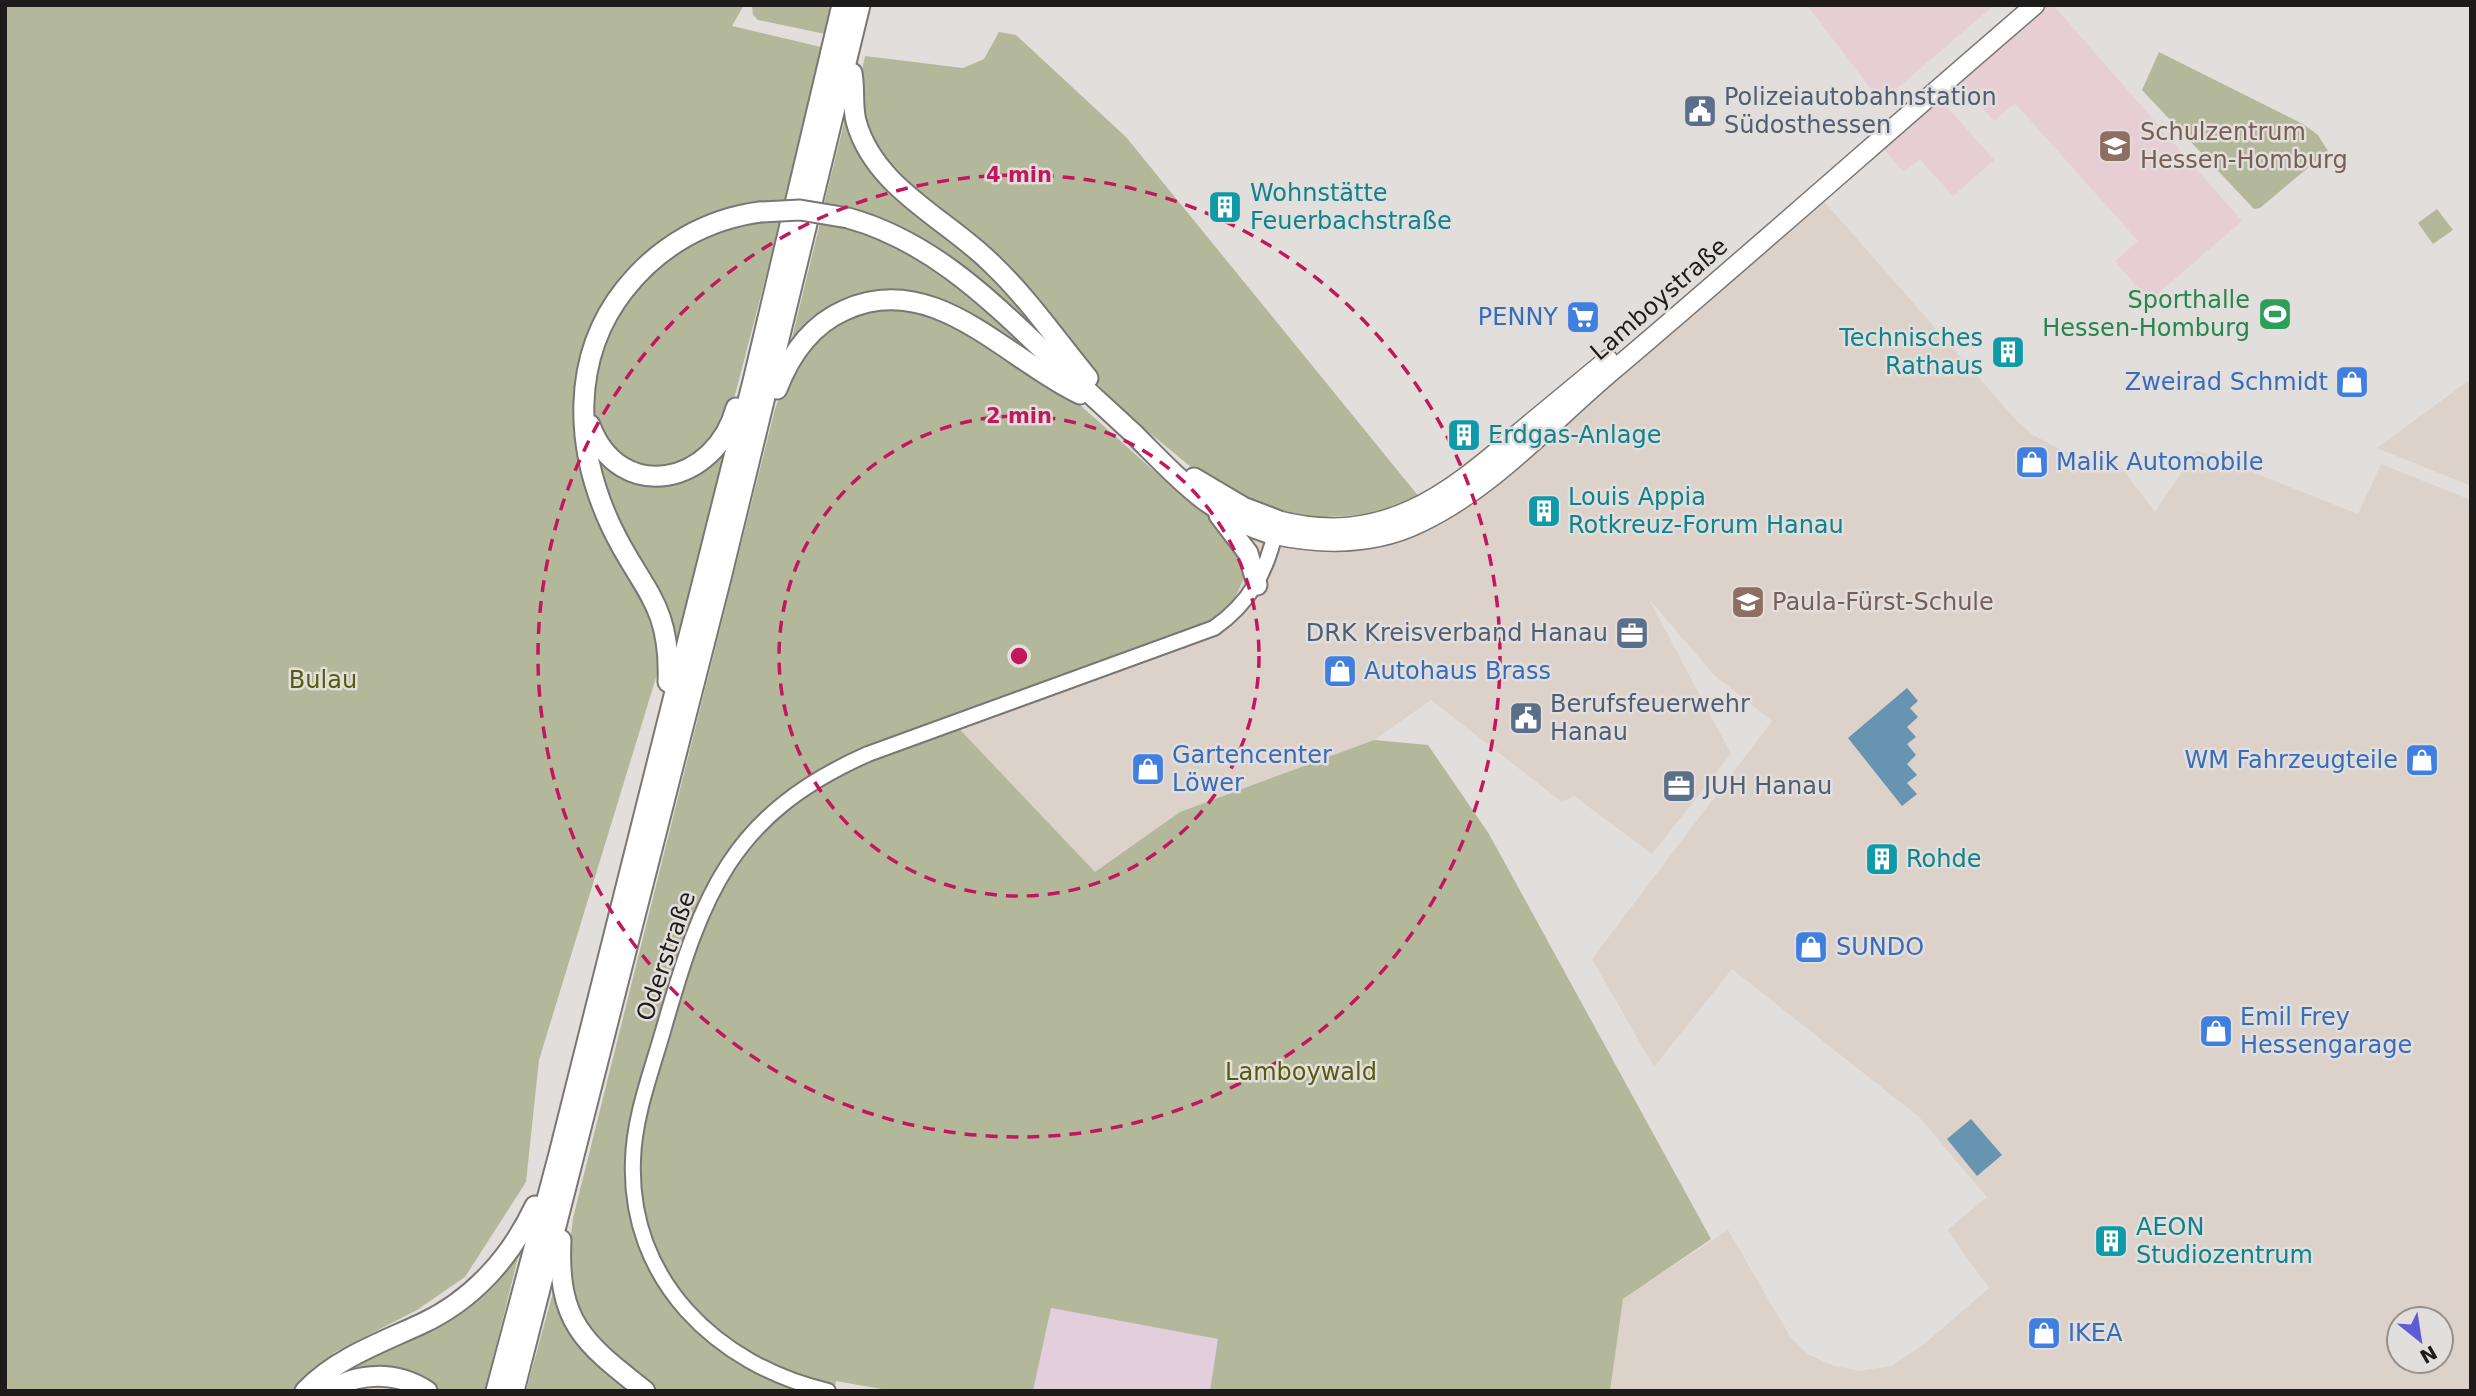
<svg xmlns="http://www.w3.org/2000/svg" width="2476" height="1396" font-family="'DejaVu Sans',sans-serif">
  <rect width="100%" height="100%" fill="#e2dedb"/>
  <g fill="#ddd2ca" fill-rule="evenodd">
    <path d="M1822,199L2015,419L2033,435L2081,460L2106,448L2155,512L2197,450L2358,514L2381,464L2471,500V1391H1610L1622,1299L1728,1230L1791,1338L1808,1354L1831,1365L1859,1371L1891,1366L1923,1345L1989,1288L1947,1230L1987,1197L1919,1117L1732,969L1654,1067L1592,959L1772,721L1714,675L1649,599L1731,754L1652,854L1574,796L1562,802L1431,700L1374,740L1180,812L1095,873L947,717L1171,641L1240,533L1308,549H1345L1426,527L1519,467ZM2399,1319H2441V1361H2399Z"/>
    <path d="M2471,379V486L2377,448Z"/>
  </g>
  <path fill="#e3cedc" d="M1051,1308L1219,1339L1210,1391H1033Z"/>
  <g fill="#e7cdd4">
    <path d="M1807,5H1994L1881,102Z"/>
    <path d="M2047,5H2053L2242,221L2149,301L2115,261L2138,241L2015,103L1994,121L1960,82Z"/>
    <path d="M1940,99L1994,160L1953,196L1920,159L1904,172L1884,149Z"/>
  </g>
  <g fill="#b4b89a">
    <path d="M5,5H744L732,26L821,47L785,200L759,203L693,224L593,325L579,358L574,388L576,452L592,510L647,595L662,658L539,1060L526,1182L465,1277L417,1310L335,1352L291,1391H5Z"/>
    <path d="M752,5H830L825,34L758,20L753,15Z"/>
    <path d="M999,32L1016,35L1126,137L1420,498L1380,514L1324,517L1293,514L1241,499L1203,477L1128,415L906,188C868,144 851,116 865,56L963,68L984,59Z"/>
    <path d="M2159,52L2303,124L2318,135L2328,151L2260,208L2254,209L2142,90Z"/>
    <path d="M847,111L859,142L972,250L1071,363L869,216L824,204Z"/>
    <path d="M2437,209L2453,230L2433,244L2418,223Z"/>
    <path d="M781,218L733,403L705,453L648,471C637,466 619,461 610,452C606,448 602,439 599,434C565,373 630,282 680,249C710,229 746,222 781,218Z"/>
    <path d="M821,219L895,243L961,287L1049,365L893,294L797,340L792,338Z"/>
    <path d="M877,305L939,315L1028,368L1080,405L1189,502L1219,521L1248,569L1233,602L1209,624L1171,641L948,717L1095,872L1180,812L1374,740L1428,745L1489,834L1711,1239L1623,1299L1610,1391H1210L1218,1339L1051,1308L1033,1391H893L836,1381L834,1391H658L608,1351L579,1311L571,1288L568,1260L573,1218L775,409L788,373L830,322Z"/>
    <path d="M587,430L639,480L726,444L673,657L609,512Z"/>
    <path d="M521,1245L485,1391H437L431,1385L319,1382L440,1319Z"/>
    <path d="M555,1285L638,1391H526Z"/>
  </g>
  <g fill="#6694b1">
    <path d="M1907,688L1918,701L1910,708L1918,717L1907,727L1916,737L1907,744L1916,755L1907,764L1917,775L1907,783L1917,794L1902,806L1848,738Z"/>
    <path d="M1971,1119L2002,1155L1977,1176L1947,1139Z"/>
  </g>
  <g fill="none" stroke-linecap="round" stroke-linejoin="round">
    <g stroke="#7a7674" stroke-width="18">
      <path id="minor" d="M828,1391C717,1365 628,1280 633,1160C634,1117 651,1073 663,1031C702,895 730,815 868,754L1214,628C1250,603 1267,571 1276,529"/>
    </g>
    <g stroke="#7a7674" stroke-width="21">
      <g id="major">
        <path d="M1277,520C1382,547 1446,496 1521,431C1550,407 1579,383 1608,359"/>
        <path d="M1274,535C1322,545 1375,545 1420,523C1492,489 1550,424 1610,373C1753,252 1893,127 2035,5"/>
      </g>
    </g>
    <g stroke="#7a7674" stroke-width="23">
      <g id="highway">
        <path d="M852,73C855,89 852,106 856,121C874,188 946,218 991,263C1027,297 1056,339 1088,378"/>
        <path d="M848,218C928,240 986,296 1044,351C1074,379 1104,406 1134,434C1180,480 1209,515 1274,535"/>
        <path d="M777,389C790,355 811,325 845,310C934,269 1007,360 1080,394"/>
        <path d="M590,425C620,506 716,484 736,408"/>
        <path d="M1194,478L1243,507L1277,520"/>
        <path d="M1219,515L1248,553L1257,585"/>
        <path d="M668,682C671,602 641,590 611,526C575,449 570,358 625,289C659,246 707,219 760,212"/>
        <path d="M561,1240C557,1323 584,1343 645,1391"/>
        <path d="M305,1391C337,1358 380,1343 421,1324C473,1300 511,1257 535,1206"/>
        <path d="M328,1391C359,1372 396,1371 427,1391"/>
        <path d="M496,1391L559,1154L754,377L842,5"/>
        <path d="M514,1391L721,578L860,5"/>
      </g>
    </g>
    <use href="#minor" stroke="#fff" stroke-width="14"/>
    <use href="#major" stroke="#fff" stroke-width="18"/>
    <use href="#highway" stroke="#fff" stroke-width="19"/>
    <g stroke="#7a7674" stroke-width="23" stroke-linecap="butt">
      <path id="highway-bridge" d="M760,212L800,210L848,218"/>
    </g>
    <use href="#highway-bridge" stroke="#fff" stroke-width="19"/>
  </g>
  <g fill="none" stroke="#c2185b" stroke-width="3.5" stroke-dasharray="12 9">
    <circle cx="1019" cy="656" r="240"/>
    <circle cx="1019" cy="656" r="481"/>
  </g>
  <defs>
    <g id="civic-square" transform="scale(1.75)"><rect x="-9" y="-9" width="18" height="18" rx="4" fill="#5c6f8a" stroke="#e2dedb"/><path d="M-.6-6.5H3V-4.5H.6V-3L4-1V1h2V6H-6V1h2V-1L-.6-3ZM-1.2 2.5V6h2.4V2.5Z" fill="#fff"/></g>
    <g id="school-square" transform="scale(1.75)"><rect x="-9" y="-9" width="18" height="18" rx="4" fill="#8d6e63" stroke="#e2dedb"/><path d="M0-5L7-2L0 1L-7-2ZM-4 1L0 2.5L4 1V4Q0 6-4 4Z" fill="#fff"/></g>
    <g id="building-square" transform="scale(1.75)"><rect x="-9" y="-9" width="18" height="18" rx="4" fill="#0f9aa8" stroke="#e2dedb"/><path d="M-4-6H4V6H1V3H-1V6H-4ZM-2.5-4.3h1.7v1.8h-1.7ZM.8-4.3h1.7v1.8H.8ZM-2.5-1h1.7V.8h-1.7ZM.8-1h1.7V.8H.8Z" fill="#fff"/></g>
    <g id="stadium-square" transform="scale(1.75)"><rect x="-9" y="-9" width="18" height="18" rx="4" fill="#2e9e5b" stroke="#e2dedb"/><path d="M0-5a6.5 5 0 1 0 0 10a6.5 5 0 1 0 0-10ZM-3.5-1.8h7v3.6h-7Z" fill="#fff"/></g>
    <g id="supermarket-square" transform="scale(1.75)"><rect x="-9" y="-9" width="18" height="18" rx="4" fill="#3f7fe0" stroke="#e2dedb"/><path d="M-6-5.5h2.5l.6 2H6L4.5 2H-2.5L-4.4-4H-6ZM-1.5 3.2a1.3 1.3 0 1 0 .1 0ZM3 3.2a1.3 1.3 0 1 0 .1 0Z" fill="#fff"/></g>
    <g id="shop-square" transform="scale(1.75)"><rect x="-9" y="-9" width="18" height="18" rx="4" fill="#3f7fe0" stroke="#e2dedb"/><path d="M-5-2.5h2.3a2.7 3.5 0 0 1 5.4 0H5L5.5 6h-11ZM-1.5-2.5h3a1.5 2.3 0 0 0-3 0Z" fill="#fff"/></g>
    <g id="office-square" transform="scale(1.75)"><rect x="-9" y="-9" width="18" height="18" rx="4" fill="#5c6f8a" stroke="#e2dedb"/><path d="M-6-3h4V-5.5h4V-3h4V5H-6ZM-1-4.5V-3h2v-1.5ZM-6 0V1H6V0Z" fill="#fff"/></g>
  </defs>
  <g fill-rule="evenodd">
    <use href="#civic-square" x="1700" y="111"/>
    <use href="#school-square" x="2115" y="146"/>
    <use href="#building-square" x="1225" y="207"/>
    <use href="#stadium-square" x="2275" y="314"/>
    <use href="#supermarket-square" x="1583" y="317"/>
    <use href="#building-square" x="2008" y="352"/>
    <use href="#shop-square" x="2352" y="382"/>
    <use href="#building-square" x="1464" y="435"/>
    <use href="#shop-square" x="2032" y="462"/>
    <use href="#building-square" x="1544" y="511"/>
    <use href="#school-square" x="1748" y="602"/>
    <use href="#office-square" x="1632" y="633"/>
    <use href="#shop-square" x="1340" y="671"/>
    <use href="#civic-square" x="1526" y="718"/>
    <use href="#shop-square" x="2422" y="760"/>
    <use href="#shop-square" x="1148" y="769"/>
    <use href="#office-square" x="1679" y="786"/>
    <use href="#building-square" x="1882" y="859"/>
    <use href="#shop-square" x="1811" y="947"/>
    <use href="#shop-square" x="2216" y="1031"/>
    <use href="#building-square" x="2111" y="1241"/>
    <use href="#shop-square" x="2044" y="1333"/>
  </g>
  <g text-anchor="middle" dominant-baseline="central" stroke-width="5" stroke-linejoin="round" paint-order="stroke">
    <g font-size="24" fill="#4e5e75" stroke="#e2dedb" text-anchor="start">
      <text x="1724" y="97">Polizeiautobahnstation<tspan x="1724" dy="28">Südosthessen</tspan></text>
      <text x="1608" y="633" text-anchor="end">DRK Kreisverband Hanau</text>
      <text x="1550" y="704">Berufsfeuerwehr<tspan x="1550" dy="28">Hanau</tspan></text>
      <text x="1704" y="786">JUH Hanau</text>
    </g>
    <g font-size="24" fill="#785e54" stroke="#e2dedb" text-anchor="start">
      <text x="2140" y="132">Schulzentrum<tspan x="2140" dy="28">Hessen-Homburg</tspan></text>
      <text x="1772" y="602">Paula-Fürst-Schule</text>
    </g>
    <g font-size="24" fill="#0d838f" stroke="#e2dedb" text-anchor="start">
      <text x="1250" y="193">Wohnstätte<tspan x="1250" dy="28">Feuerbachstraße</tspan></text>
      <text x="1983" y="338" text-anchor="end">Technisches<tspan x="1983" dy="28">Rathaus</tspan></text>
      <text x="1488" y="435">Erdgas-Anlage</text>
      <text x="1568" y="497">Louis Appia<tspan x="1568" dy="28">Rotkreuz-Forum Hanau</tspan></text>
      <text x="1906" y="859">Rohde</text>
      <text x="2136" y="1227">AEON<tspan x="2136" dy="28">Studiozentrum</tspan></text>
    </g>
    <g font-size="24" fill="#1e1c1b" stroke="#e2dedb">
      <text transform="translate(1659 299) rotate(-41)">Lamboystraße</text>
      <text transform="translate(666 956) rotate(-71)">Oderstraße</text>
    </g>
    <g font-size="24" fill="#27864d" stroke="#e2dedb" text-anchor="end">
      <text x="2250" y="300">Sporthalle<tspan x="2250" dy="28">Hessen-Homburg</tspan></text>
    </g>
    <g font-size="24" fill="#366cbe" stroke="#e2dedb" text-anchor="start">
      <text x="1558" y="317" text-anchor="end">PENNY</text>
      <text x="2328" y="382" text-anchor="end">Zweirad Schmidt</text>
      <text x="2056" y="462">Malik Automobile</text>
      <text x="1364" y="671">Autohaus Brass</text>
      <text x="1172" y="755">Gartencenter<tspan x="1172" dy="28">Löwer</tspan></text>
      <text x="2398" y="760" text-anchor="end">WM Fahrzeugteile</text>
      <text x="1836" y="947">SUNDO</text>
      <text x="2240" y="1017">Emil Frey<tspan x="2240" dy="28">Hessengarage</tspan></text>
      <text x="2068" y="1333">IKEA</text>
    </g>
    <g font-size="24" fill="#575c0d" stroke="#e2dedb">
      <text x="323" y="680">Bulau</text>
      <text x="1301" y="1072">Lamboywald</text>
    </g>
  </g>
  <circle cx="1019" cy="656" r="10" fill="#c2185b" stroke="#e2dedb" stroke-width="3.5"/>
  <g font-size="21" text-anchor="middle" font-weight="bold" fill="#c2185b" stroke="#e2dedb" stroke-width="5" stroke-linejoin="round" paint-order="stroke">
    <text x="1019" y="182">4 min</text>
    <text x="1019" y="423">2 min</text>
  </g>
  <rect width="2476" height="1396" fill="none" stroke="#1e1c1b" stroke-width="14"/>
  <g transform="translate(2420 1340) rotate(150)"><circle r="33" fill="#e2dedb" stroke="#94908e" stroke-width="2"/>
  <path d="M0-5L12 26L0 18L-12 26Z" fill="#5e5dd6"/>
  <text y="-10" font-size="19" font-weight="bold" text-anchor="middle" fill="#1e1c1b">N</text>
  </g>
</svg>
